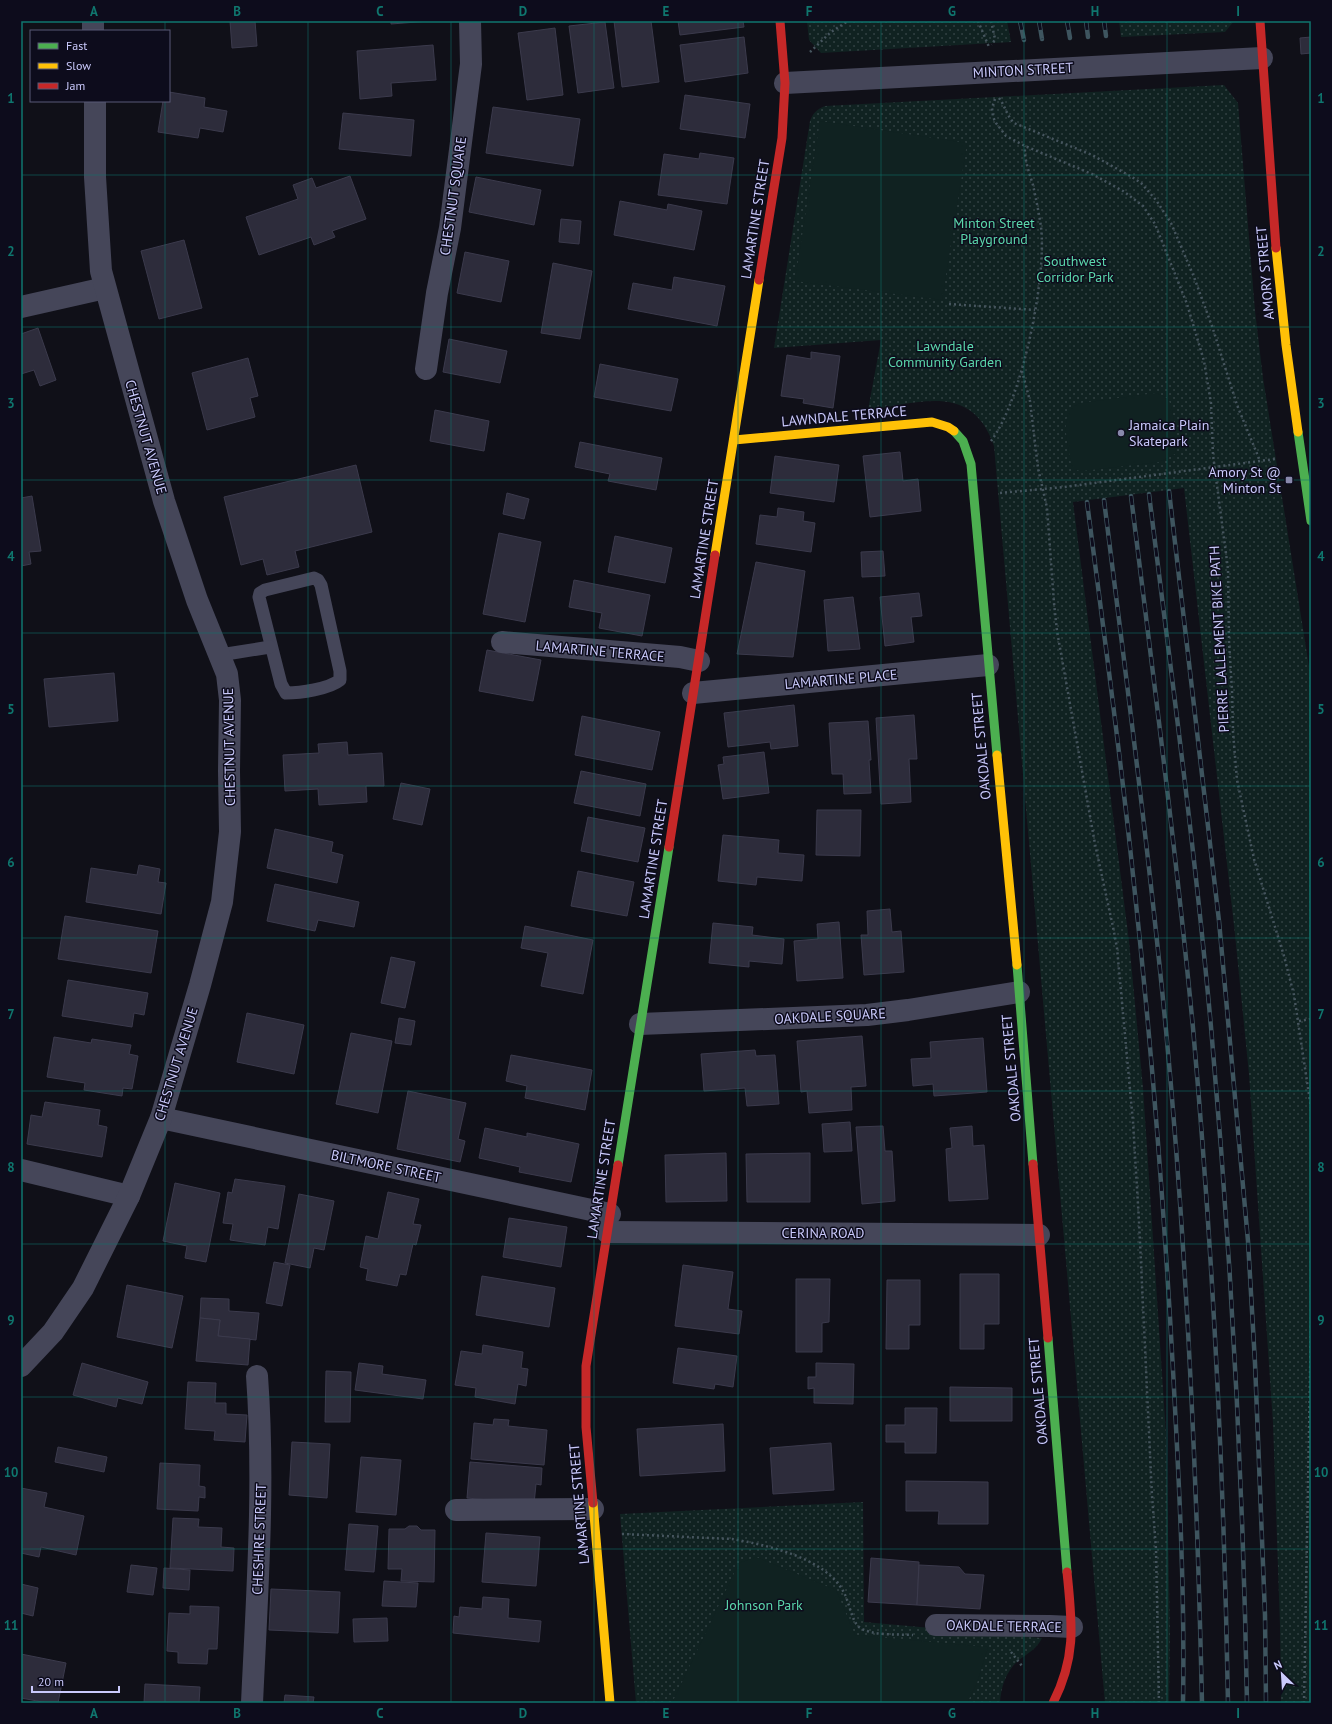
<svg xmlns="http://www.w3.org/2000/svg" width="1332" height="1724" font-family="'PT Sans',sans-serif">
  <defs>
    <pattern id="park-dots" width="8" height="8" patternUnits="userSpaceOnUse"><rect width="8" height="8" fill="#102221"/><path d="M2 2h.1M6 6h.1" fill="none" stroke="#314142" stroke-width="1.8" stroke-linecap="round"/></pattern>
  </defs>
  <rect width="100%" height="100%" fill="#101018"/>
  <g fill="url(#park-dots)">
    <path d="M807,21H1007L1011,42L821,53L809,40Z"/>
    <path d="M1119,21H1234L1225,32L1121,37Z"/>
    <path d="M1224,85L1238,103L1255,311L1263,378L1311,679V1703H1281L1280,1626L1273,1423L1249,1074L1234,925L1184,488L1073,502L1129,941L1143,1088L1166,1434L1170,1632L1169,1703H1105L994,446C972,382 920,403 868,410L881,340L774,348L810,121C813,113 817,109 825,106Z"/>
    <path d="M863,1502L864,1622L1042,1638C1037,1649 1028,1653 1019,1660C1006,1671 1001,1687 1000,1703H636L620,1514Z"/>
  </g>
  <g fill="#102221">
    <path d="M820,121L967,143L942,300L795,281Z"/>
    <path d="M1156,393C1161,395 1166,396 1169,401C1175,412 1176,441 1175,454L1160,462L1082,471C1076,471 1074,468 1071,464C1069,444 1056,411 1081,403Z"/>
    <path d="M756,1557L836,1590L855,1635L988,1647L977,1683L967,1703H672L739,1563Z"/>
  </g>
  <g fill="#2d2c3b" stroke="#3b3a4c">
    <path d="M230,21H255L257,46L232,48Z"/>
    <path d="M391,21H430L391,24Z"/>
    <path d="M614,21H651L659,82L622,87Z"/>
    <path d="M678,21H743L744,27L680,35Z"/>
    <path d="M605,22L614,88L578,93L569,26Z"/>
    <path d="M555,28L563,95L527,100L518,33Z"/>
    <path d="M744,37L748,73L685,82L680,45Z"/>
    <path d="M1311,37V53L1301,54L1300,38Z"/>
    <path d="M433,45L436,80L391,83L392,96L360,99L357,51Z"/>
    <path d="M169,92L205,98L204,107L227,111L223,132L200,128L198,138L158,132L163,101H169Z"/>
    <path d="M685,95L750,104L745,138L680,129Z"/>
    <path d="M493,107L580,119L573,166L486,153Z"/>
    <path d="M343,113L414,120L411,156L339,149Z"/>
    <path d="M700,153L734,158L727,204L658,195L664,154L699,159Z"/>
    <path d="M350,176L366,219L332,231L335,237L314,245L311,237L259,255L246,217L298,199L293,185L312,178L316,188Z"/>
    <path d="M476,177L541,190L534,225L469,212Z"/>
    <path d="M620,201L667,210L668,204L702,211L694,250L614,235Z"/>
    <path d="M561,219L581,221L579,244L559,242Z"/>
    <path d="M184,240L202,308L159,319L141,251Z"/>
    <path d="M465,252L509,261L501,302L457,293Z"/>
    <path d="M553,263L592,271L580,339L541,333Z"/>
    <path d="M674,277L725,286L717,326L628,309L633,283L672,290Z"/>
    <path d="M38,328L56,380L40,386L34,370L21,374V334Z"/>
    <path d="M449,339L507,351L500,383L443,372Z"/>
    <path d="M811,352L840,356L833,408L803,403L804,399L781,396L787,355L811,359Z"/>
    <path d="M248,358L258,396L250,398L255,417L207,430L192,373Z"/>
    <path d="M600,364L678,379L671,411L594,397Z"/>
    <path d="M435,410L489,421L484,451L430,441Z"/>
    <path d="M580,442L662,458L656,490L608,481L610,474L575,467Z"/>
    <path d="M900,452L903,481L918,479L921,511L870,517L863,456Z"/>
    <path d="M775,456L839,465L834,502L770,493Z"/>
    <path d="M356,465L372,532L295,551L299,567L267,575L263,559L241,565L224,497Z"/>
    <path d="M507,493L529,499L524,519L503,514Z"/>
    <path d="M32,496L41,551L29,552L31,564L21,566V498Z"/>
    <path d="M778,508L804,512L803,521L815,523L811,552L756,544L760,515L777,517Z"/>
    <path d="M499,533L541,542L525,622L483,614Z"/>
    <path d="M615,536L672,548L665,583L608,572Z"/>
    <path d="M883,551L885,576L862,577L861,552Z"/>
    <path d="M756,562L805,571L793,657L737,654Z"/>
    <path d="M574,580L650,595L642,636L599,628L602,613L569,607Z"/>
    <path d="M919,593L922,616L911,617L914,642L885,646L880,597Z"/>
    <path d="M853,597L860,649L828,651L824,600Z"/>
    <path d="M487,650L541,660L533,701L479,691Z"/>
    <path d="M114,673L118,721L49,727L44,679Z"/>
    <path d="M794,705L798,746L771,749L770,742L728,747L724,713Z"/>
    <path d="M914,715L917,759H909L911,802L881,804L876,718Z"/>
    <path d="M582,716L660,732L652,770L575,755Z"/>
    <path d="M868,721L871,760H869L871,793L844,794L843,774H832L829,723Z"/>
    <path d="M347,742L348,755L382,753L384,786H366L367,802L319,805L318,789L285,791L283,755L319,753L318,744Z"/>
    <path d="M764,752L769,793L723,799L718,765L724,764L723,757Z"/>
    <path d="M581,771L646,784L640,816L574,803Z"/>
    <path d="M401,783L430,789L422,825L393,819Z"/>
    <path d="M817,810H861L860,856L816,855Z"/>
    <path d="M588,817L645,828L638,862L581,851Z"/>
    <path d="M275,829L333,842L331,852L343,855L337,883L267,868Z"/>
    <path d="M723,835L779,840L778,853L804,855L802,881L757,877L756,885L718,881Z"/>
    <path d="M139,865L160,869L158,882L166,883L161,914L86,902L91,868L137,875Z"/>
    <path d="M578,871L634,882L627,916L571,906Z"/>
    <path d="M275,884L359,902L354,927L318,920L315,931L267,921Z"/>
    <path d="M890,909L892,932L901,931L904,972L864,975L861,935H868L867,911Z"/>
    <path d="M65,916L158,931L151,973L58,959Z"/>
    <path d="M839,922L843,978L797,981L794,941L818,939L817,924Z"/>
    <path d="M713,923L753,927L752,935L784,939L782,964L749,961V967L709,963Z"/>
    <path d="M525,926L593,940L583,994L541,986L548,953L521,948Z"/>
    <path d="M391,957L415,962L405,1008L381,1003Z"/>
    <path d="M68,980L148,993L144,1015L134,1013L132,1027L62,1016Z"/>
    <path d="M247,1013L304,1025L294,1074L237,1062Z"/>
    <path d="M399,1018L415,1021L411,1045L395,1043Z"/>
    <path d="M351,1033L392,1041L378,1113L336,1104Z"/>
    <path d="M862,1036L866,1086L851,1087L852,1110L809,1113L807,1091L801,1092L797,1041Z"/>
    <path d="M54,1037L91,1043L92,1039L131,1045L129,1054L138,1056L132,1089L123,1088L122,1096L84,1090L85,1083L47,1077Z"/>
    <path d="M983,1038L987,1092L934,1096L933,1084L913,1086L911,1059L931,1058L930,1042Z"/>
    <path d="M755,1050L756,1056L775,1055L779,1104L747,1106L745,1088L704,1091L701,1054Z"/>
    <path d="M511,1055L592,1070L585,1110L525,1098L527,1086L506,1081Z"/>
    <path d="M408,1091L466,1103L458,1139L465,1141L460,1162L397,1149Z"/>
    <path d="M45,1102L100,1110L98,1125L107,1127L102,1157L27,1144L31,1115L42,1117Z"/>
    <path d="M850,1122L852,1151L824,1152L822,1124Z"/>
    <path d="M883,1126L885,1151H892L895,1201L862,1204L856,1127Z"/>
    <path d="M972,1126L973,1146L984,1145L988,1199L949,1201L946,1149L952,1148L950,1128Z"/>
    <path d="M485,1128L527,1137V1133L579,1144L571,1182L519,1172L520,1167L479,1158Z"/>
    <path d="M726,1153L727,1201L666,1202L665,1155Z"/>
    <path d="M810,1153V1202H747L746,1154Z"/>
    <path d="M235,1179L285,1186L278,1229L268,1227L265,1245L230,1240L233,1224L223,1223L228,1192L232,1193Z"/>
    <path d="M175,1183L220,1193L206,1262L185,1258L187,1246L163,1241Z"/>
    <path d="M388,1192L419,1199L413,1224L421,1225L416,1245L413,1244L406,1275L400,1274L397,1286L366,1280L368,1269L360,1267L366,1236L378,1239Z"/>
    <path d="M299,1194L334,1201L324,1250L314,1248L310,1268L285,1263Z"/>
    <path d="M509,1218L567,1227L561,1267L503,1257Z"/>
    <path d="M274,1262L290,1265L282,1306L266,1303Z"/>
    <path d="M683,1265L733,1272L728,1309L742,1311L739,1334L675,1326Z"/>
    <path d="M960,1274H999V1324H984V1349H960Z"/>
    <path d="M482,1276L555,1288L549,1327L476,1315Z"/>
    <path d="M796,1279H830L829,1322L822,1323V1352H796Z"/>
    <path d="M887,1280H920V1325H909V1349H886Z"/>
    <path d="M127,1285L183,1296L172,1348L117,1337Z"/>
    <path d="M201,1298L229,1299V1311L259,1313L256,1340L218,1336L220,1320L200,1318Z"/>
    <path d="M200,1318L220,1320L218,1336L250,1339L248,1365L196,1361Z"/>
    <path d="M483,1345L523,1352L521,1368L528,1369L526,1386L518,1384L515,1404L475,1397L476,1388L455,1385L461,1351L482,1354Z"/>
    <path d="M678,1348L737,1356L733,1387L715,1384L714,1389L673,1383Z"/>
    <path d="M82,1363L148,1382L142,1404L118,1398L116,1407L73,1395Z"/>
    <path d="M359,1363L383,1366L382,1374L426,1380L423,1399L355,1390Z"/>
    <path d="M816,1363L854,1364L853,1404L814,1403V1388L808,1389V1377H816Z"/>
    <path d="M326,1371L351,1372L350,1422H325Z"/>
    <path d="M188,1382L216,1383L215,1403H226V1414L247,1415L245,1442L214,1440L215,1431L185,1429Z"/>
    <path d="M950,1387L1012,1388V1421H950Z"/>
    <path d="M905,1408H937L936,1453H905V1442H886V1425H905Z"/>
    <path d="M494,1419L509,1420L508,1426L547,1430L544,1465L471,1459L474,1423L493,1425Z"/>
    <path d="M723,1424L725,1471L640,1476L637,1429Z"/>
    <path d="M292,1442L330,1444L327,1498L289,1495Z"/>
    <path d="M831,1443L834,1490L773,1494L770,1448Z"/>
    <path d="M58,1447L107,1457L104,1472L55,1462Z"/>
    <path d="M361,1457L401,1460L396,1515L356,1512Z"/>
    <path d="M470,1462L542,1468L541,1485L536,1484L534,1504L467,1498Z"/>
    <path d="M160,1463L200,1465L199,1486L205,1487V1498L199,1497L198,1511L157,1509Z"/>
    <path d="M906,1481L988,1482V1524H938L939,1511H906Z"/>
    <path d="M21,1488L47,1493L44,1507L84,1516L76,1555L41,1547L39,1557L21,1553Z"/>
    <path d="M173,1518L199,1519L198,1527L222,1528L221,1547L234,1548L233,1571L170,1568Z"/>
    <path d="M349,1524L378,1526L374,1572L345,1570Z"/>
    <path d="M409,1526H417L421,1530H435L434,1582L401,1581L402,1569H388L389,1529H405Z"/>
    <path d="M486,1533L540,1537L536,1586L482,1582Z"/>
    <path d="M871,1558L919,1562L917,1605L868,1602Z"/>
    <path d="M131,1565L157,1568L153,1595L127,1592Z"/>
    <path d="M919,1565L959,1567L965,1574L984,1575L980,1609L917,1605Z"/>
    <path d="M164,1568L190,1570L189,1590L163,1588Z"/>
    <path d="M384,1581L418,1583L416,1607L382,1606Z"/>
    <path d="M21,1584L38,1588L33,1616L21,1613Z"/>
    <path d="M271,1589L340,1592L338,1633L269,1630Z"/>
    <path d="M483,1597L509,1599L508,1618L541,1621L539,1642L453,1633L454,1616L459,1617L460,1607L482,1609Z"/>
    <path d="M190,1606L219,1607L217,1649H208L207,1664L178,1663V1652L167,1651L169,1613L190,1614Z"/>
    <path d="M387,1618L388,1641L354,1642L353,1619Z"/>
    <path d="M21,1654L66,1663L58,1703H48L21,1698Z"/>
    <path d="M145,1684L200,1687L199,1703H144Z"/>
    <path d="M285,1695L314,1697L313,1703H284Z"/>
  </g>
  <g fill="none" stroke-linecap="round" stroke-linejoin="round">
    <g stroke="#46555e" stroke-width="2.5" stroke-dasharray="2 3" stroke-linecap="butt">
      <path d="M978,21L989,47"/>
      <path d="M991,21L995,39L992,45"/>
      <path d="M810,52L831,32L848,21"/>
      <path d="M999,98C1005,106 1007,116 1014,123L1092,155L1132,177L1141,183L1156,200L1171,223L1194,277L1213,329L1237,405L1260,461"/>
      <path d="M995,99L992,108L993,117L996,123L1006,136L1025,146L1092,174L1123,191L1143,206L1155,224L1187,304L1204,361L1211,403L1213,455L1228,569L1229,642L1232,690L1233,732L1237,780L1254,859L1284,956L1294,995L1311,1108"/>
      <path d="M949,304L1035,310"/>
      <path d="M1022,371L1030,401L1038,468L1047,508L1054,603L1057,631L1095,844L1113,927L1117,948L1133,1122L1139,1221L1152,1496L1156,1549L1159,1703"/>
      <path d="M991,441C1022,400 1047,278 1041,227C1039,213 1036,199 1033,185C1029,172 1024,159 1025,146"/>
      <path d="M1000,493L1064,487L1275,459"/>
      <path d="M1299,1021L1311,1019"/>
      <path d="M622,1534L732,1539C767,1545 825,1558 843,1591C849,1600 851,1620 859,1627C870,1636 899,1634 913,1635"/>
      <path d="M1011,1652L1022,1666"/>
      <path d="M1304,1703L1311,1321"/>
    </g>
    <g stroke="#454659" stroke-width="13">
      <path d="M314,578L318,580L321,585L340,671V680C329,689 300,693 286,693L281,684L259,597L260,593L265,590Z"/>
      <path d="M220,655L270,647"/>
    </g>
    <g stroke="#454659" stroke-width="22">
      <path d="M93,21V31"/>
      <path d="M785,83L1262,58"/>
      <path d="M21,307L105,288"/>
      <path d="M426,369L437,293L450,228L471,64L470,21"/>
      <path d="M502,642L680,657L699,661"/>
      <path d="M693,693L988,665"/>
      <path d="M640,1024L867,1015L908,1010L1019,992"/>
      <path d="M161,1118L610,1214"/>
      <path d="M21,1170L129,1196"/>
      <path d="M607,1232L1039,1235"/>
      <path d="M21,1366L53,1332L83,1288L129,1196L161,1118L200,985L222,902L230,832L229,771L230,700L227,674L197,600L164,501L101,271L95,177V101"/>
      <path d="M456,1510L593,1509"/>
      <path d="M936,1625L1050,1626L1072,1627"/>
      <path d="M252,1703C257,1594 265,1485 257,1376"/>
    </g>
    <g stroke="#4caf50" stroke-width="9">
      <path d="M954,431L963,441L971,464L997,755"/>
      <path d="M1298,432L1311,521"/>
      <path d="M1017,965L1033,1164"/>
      <path d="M618,1165L669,847"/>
      <path d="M1048,1338L1067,1572"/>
    </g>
    <g stroke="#ffc107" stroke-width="9">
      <path d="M1276,248L1286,345L1298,432"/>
      <path d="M734,440L932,422L948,427L954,431"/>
      <path d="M715,555L759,280"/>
      <path d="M997,755L1017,965"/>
      <path d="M593,1503L610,1703"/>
    </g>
    <g stroke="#c62828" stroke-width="9">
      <path d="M1260,21L1276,248"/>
      <path d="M759,280L782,138L785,83L780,21"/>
      <path d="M669,847L715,555"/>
      <path d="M1033,1164L1048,1338"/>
      <path d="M593,1503L586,1427V1366L618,1165"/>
      <path d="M1053,1703C1077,1656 1072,1622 1067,1572"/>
    </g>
    <g stroke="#3e555f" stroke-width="4.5">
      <g id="rail">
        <path d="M1020,21L1024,40"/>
        <path d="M1039,21L1042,39"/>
        <path d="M1067,21L1070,38"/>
        <path d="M1086,21L1088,37"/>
        <path d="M1104,21L1106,36"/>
        <path d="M1169,491L1219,921L1248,1241L1255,1363L1265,1615L1266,1703"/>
        <path d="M1149,494C1171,672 1195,849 1211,1027C1231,1252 1243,1477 1247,1703"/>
        <path d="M1131,496C1153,674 1176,851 1193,1028C1213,1253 1224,1478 1228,1703"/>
        <path d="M1104,500C1126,676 1149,853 1166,1030C1187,1254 1197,1478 1202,1703"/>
        <path d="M1087,502C1103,626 1120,750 1133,875C1151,1039 1164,1205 1173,1370C1179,1481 1185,1592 1183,1703"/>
      </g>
    </g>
    <use href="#rail" stroke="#0d0c1c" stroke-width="3" stroke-dasharray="9" stroke-linecap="butt"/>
  </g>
  <path fill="none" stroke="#0f766e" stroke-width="1" stroke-opacity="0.55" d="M165,21V31M308,21V1703M451,21V1703M594,21V1703M738,21V1703M881,21V1703M1024,21V1703M1167,21V1703M165,101V1703M21,175H1311M21,327H1311M21,480H1311M21,633H1311M21,786H1311M21,938H1311M21,1091H1311M21,1244H1311M21,1397H1311M21,1549H1311"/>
  <g fill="#8989ac" stroke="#0d0c1c" stroke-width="1.5">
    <circle cx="1121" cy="433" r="4"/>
    <rect x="1285" y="476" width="8" height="8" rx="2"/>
  </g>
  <g text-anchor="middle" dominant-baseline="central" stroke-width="3" stroke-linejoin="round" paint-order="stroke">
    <g font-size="14" fill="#cacafc" stroke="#0d0c1c">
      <text transform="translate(1023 70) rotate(-3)">MINTON STREET</text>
      <text transform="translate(453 196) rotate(-82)">CHESTNUT SQUARE</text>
      <text transform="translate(755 219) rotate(-81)">LAMARTINE STREET</text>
      <text transform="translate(1265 273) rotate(-95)">AMORY STREET</text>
      <text transform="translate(844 416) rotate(-5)">LAWNDALE TERRACE</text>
      <text transform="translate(146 437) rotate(74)">CHESTNUT AVENUE</text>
      <text transform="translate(704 539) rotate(-81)">LAMARTINE STREET</text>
      <text transform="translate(1219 639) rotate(-93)">PIERRE LALLEMENT BIKE PATH</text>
      <text transform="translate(600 651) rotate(5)">LAMARTINE TERRACE</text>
      <text transform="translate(841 679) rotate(-5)">LAMARTINE PLACE</text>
      <text transform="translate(981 746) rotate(-95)">OAKDALE STREET</text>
      <text transform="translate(229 747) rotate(-91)">CHESTNUT AVENUE</text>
      <text transform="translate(653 859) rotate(-81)">LAMARTINE STREET</text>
      <text transform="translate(830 1016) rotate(-3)">OAKDALE SQUARE</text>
      <text transform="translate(176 1064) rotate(-73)">CHESTNUT AVENUE</text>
      <text transform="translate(1011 1068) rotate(-95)">OAKDALE STREET</text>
      <text transform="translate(386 1166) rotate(12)">BILTMORE STREET</text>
      <text transform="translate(601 1179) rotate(-81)">LAMARTINE STREET</text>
      <text x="823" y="1233">CERINA ROAD</text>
      <text transform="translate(1038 1391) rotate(-95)">OAKDALE STREET</text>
      <text transform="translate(579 1504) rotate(-95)">LAMARTINE STREET</text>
      <text transform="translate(259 1539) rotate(-88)">CHESHIRE STREET</text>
      <text transform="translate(1004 1626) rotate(1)">OAKDALE TERRACE</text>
    </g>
    <g font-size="14" fill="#5bd7ab" stroke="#0d0c1c">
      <text x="994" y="223">Minton Street<tspan x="994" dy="16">Playground</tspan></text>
      <text x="1075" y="261">Southwest<tspan x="1075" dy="16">Corridor Park</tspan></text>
      <text x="945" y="346">Lawndale<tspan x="945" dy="16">Community Garden</tspan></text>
      <text x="764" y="1605">Johnson Park</text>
    </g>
    <g font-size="14" fill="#cacafc" stroke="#0d0c1c" text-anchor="start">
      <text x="1129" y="425">Jamaica Plain<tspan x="1129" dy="16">Skatepark</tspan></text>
      <text x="1281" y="472" text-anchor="end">Amory St @<tspan x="1281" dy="16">Minton St</tspan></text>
    </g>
  </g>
  <rect width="1332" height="1724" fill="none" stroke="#0d0c1c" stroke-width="44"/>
  <rect x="30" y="30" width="140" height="72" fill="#0d0c1c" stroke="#595876"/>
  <rect x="38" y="43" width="20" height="6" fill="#4caf50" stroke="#595876"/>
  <text x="66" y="50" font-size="12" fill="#cacafc">Fast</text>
  <rect x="38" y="63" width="20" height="6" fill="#ffc107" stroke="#595876"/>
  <text x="66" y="70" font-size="12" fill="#cacafc">Slow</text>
  <rect x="38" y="83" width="20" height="6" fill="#c62828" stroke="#595876"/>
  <text x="66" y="90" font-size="12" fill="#cacafc">Jam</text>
  <g transform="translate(1282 1674) rotate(335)" stroke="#0d0c1c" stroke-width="3" paint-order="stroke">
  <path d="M0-3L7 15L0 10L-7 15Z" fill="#cacafc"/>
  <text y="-6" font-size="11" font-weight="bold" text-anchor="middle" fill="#cacafc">N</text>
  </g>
  <path d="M32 1686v6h87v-6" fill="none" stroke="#cacafc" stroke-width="2"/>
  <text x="38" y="1686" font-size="12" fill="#cacafc" stroke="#0d0c1c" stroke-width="3" paint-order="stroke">20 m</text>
  <rect x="22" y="22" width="1288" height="1680" fill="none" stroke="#0f766e" stroke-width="1.5"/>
  <g font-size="13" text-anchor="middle" font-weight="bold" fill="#0f766e">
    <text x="94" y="16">A</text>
    <text x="237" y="16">B</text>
    <text x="380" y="16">C</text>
    <text x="523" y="16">D</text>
    <text x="666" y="16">E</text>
    <text x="809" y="16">F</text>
    <text x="952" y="16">G</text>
    <text x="1095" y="16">H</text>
    <text x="1238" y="16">I</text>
    <text x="11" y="103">1</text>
    <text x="1321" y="103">1</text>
    <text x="11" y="256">2</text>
    <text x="1321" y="256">2</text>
    <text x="11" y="408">3</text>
    <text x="1321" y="408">3</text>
    <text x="11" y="561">4</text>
    <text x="1321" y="561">4</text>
    <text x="11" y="714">5</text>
    <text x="1321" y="714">5</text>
    <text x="11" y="867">6</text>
    <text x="1321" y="867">6</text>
    <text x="11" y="1019">7</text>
    <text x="1321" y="1019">7</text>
    <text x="11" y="1172">8</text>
    <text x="1321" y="1172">8</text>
    <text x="11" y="1325">9</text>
    <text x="1321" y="1325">9</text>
    <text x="11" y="1477">10</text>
    <text x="1321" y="1477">10</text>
    <text x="11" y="1630">11</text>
    <text x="1321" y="1630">11</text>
    <text x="94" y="1718">A</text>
    <text x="237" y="1718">B</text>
    <text x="380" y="1718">C</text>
    <text x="523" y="1718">D</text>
    <text x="666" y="1718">E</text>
    <text x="809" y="1718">F</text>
    <text x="952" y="1718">G</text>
    <text x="1095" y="1718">H</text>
    <text x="1238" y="1718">I</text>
  </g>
</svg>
